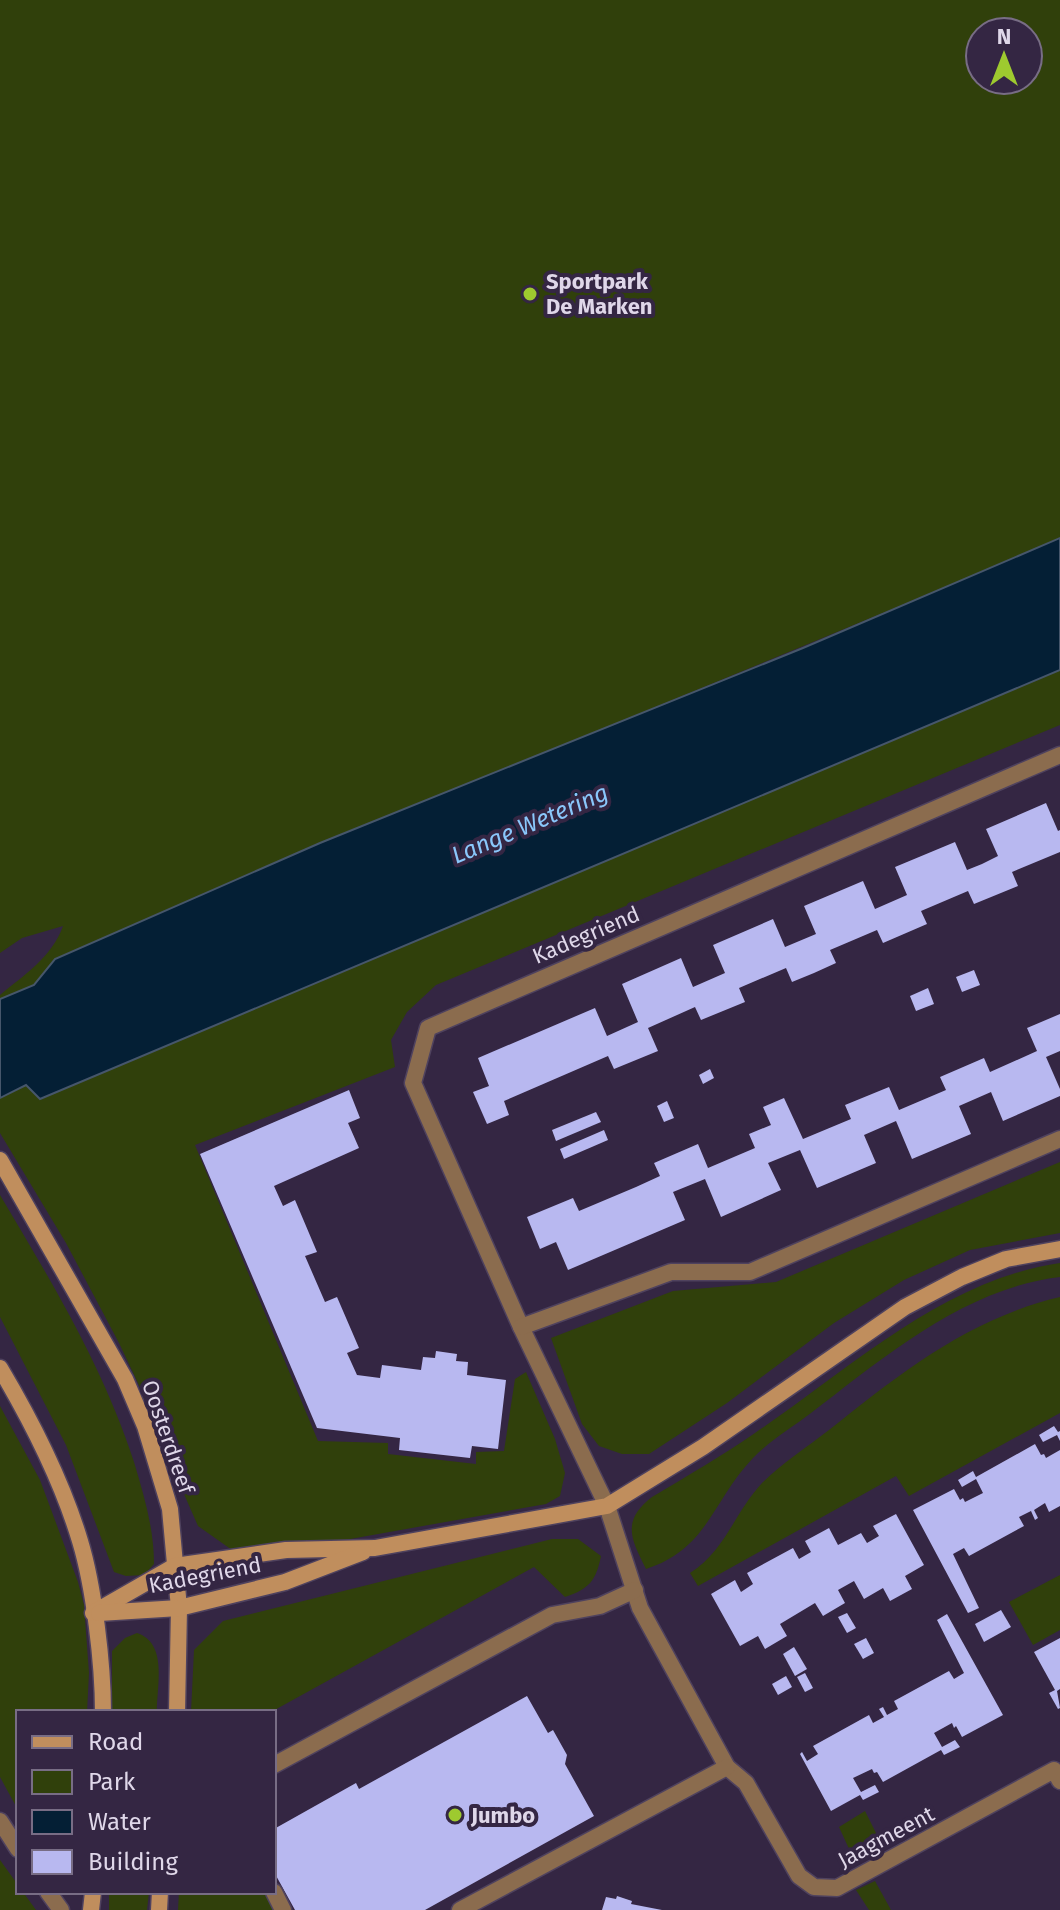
<svg xmlns="http://www.w3.org/2000/svg" width="1060" height="1910" font-family="'Fira Sans',sans-serif">
  <rect width="100%" height="100%" fill="#342643"/>
  <g fill="#30400b" fill-rule="evenodd">
    <path d="M0,0H1060V538C736,677 408,805 85,946L55,959L34,985L0,999V995C24,975 52,957 63,926L22,938L0,953ZM980,32H1028V80H980Z"/>
    <path d="M1060,670V725L436,985L407,1012L391,1040L395,1067L195,1145L318,1441L388,1443V1454L476,1464V1452L504,1451L515,1379L526,1372L555,1439L565,1473L560,1496L546,1504L272,1553L232,1550L198,1526L173,1469L157,1423L119,1343L66,1243L0,1133V1098L26,1085L41,1098Z"/>
    <path d="M1060,1162V1233L970,1250L904,1280L834,1323L727,1403L649,1454H622L599,1446L582,1424L551,1338L673,1291L776,1282Z"/>
    <path d="M0,1195C51,1281 103,1366 134,1462C144,1496 154,1528 154,1564L144,1575L126,1576L114,1572L66,1445L0,1317Z"/>
    <path d="M1060,1263V1277C965,1288 884,1357 811,1413C793,1427 769,1441 753,1458C712,1501 708,1549 646,1569C631,1539 621,1521 652,1497C687,1476 722,1456 755,1433C850,1369 943,1280 1060,1263Z"/>
    <path d="M1060,1297V1413L909,1496L896,1476L698,1586L690,1573C726,1550 734,1513 762,1483C782,1463 807,1447 829,1430C900,1373 970,1318 1060,1297Z"/>
    <path d="M0,1406L40,1480L78,1582L84,1605L89,1673L87,1712H18V1810L0,1777Z"/>
    <path d="M552,1539H578L601,1556C596,1581 589,1589 565,1597L534,1567L271,1712H191L194,1650L223,1621Z"/>
    <path d="M1060,1575V1630L1033,1645L1009,1602Z"/>
    <path d="M137,1633C168,1643 157,1686 157,1712H112V1651L125,1638Z"/>
    <path d="M865,1811L878,1837L850,1851L839,1827Z"/>
    <path d="M0,1860L18,1885V1892H23L36,1910H0Z"/>
    <path d="M875,1881L891,1910H869L856,1890Z"/>
    <path d="M109,1892H149L147,1910H109Z"/>
    <path d="M179,1892H268L277,1910H178Z"/>
  </g>
  <path fill="#041f35" stroke="#46566b" stroke-width="2" d="M1060,538V670L40,1099L26,1085L0,1098V999L34,985L55,959L320,843L803,648Z"/>
  <g fill="#b8b8f0">
    <path d="M1046,803L1058,831L1060,830V852L1012,872L1018,886L974,904L968,891L921,911L927,924L883,943L877,930L830,950L836,963L814,973L792,982L786,968L739,988L745,1002L701,1020L695,1007L648,1028L658,1051L614,1069L608,1056L504,1101L509,1115L487,1124L473,1092L489,1086L478,1058L595,1008L607,1036L638,1022L622,984L681,958L693,987L725,973L713,945L773,919L785,947L816,934L804,906L863,881L875,909L907,895L895,867L955,842L967,870L982,864L998,856L986,829Z"/>
    <path d="M974,970L980,985L962,992L956,977Z"/>
    <path d="M928,988L934,1004L916,1011L910,996Z"/>
    <path d="M1060,1014V1051L1046,1057L1060,1089V1096L1003,1121L991,1092L959,1106L971,1134L912,1159L896,1121L864,1135L876,1163L817,1188L800,1150L768,1163L781,1190L721,1217L705,1179L673,1192L685,1220L568,1270L556,1242L540,1249L527,1217L573,1198L579,1211L636,1187L660,1176L654,1163L698,1144L708,1168L755,1148L749,1134L771,1125L763,1107L784,1098L803,1139L851,1119L845,1105L889,1087L899,1110L946,1090L940,1077L984,1058L990,1072L1037,1051L1027,1028Z"/>
    <path d="M710,1069L714,1078L703,1084L699,1075Z"/>
    <path d="M349,1090L360,1118L348,1123L359,1148L274,1186L283,1206L295,1200L317,1252L305,1256L325,1302L337,1297L359,1348L347,1353L357,1375L380,1378L382,1365L421,1370L423,1357L435,1358L436,1351L457,1354L456,1361L468,1362L467,1375L506,1380L498,1449L472,1446L470,1458L399,1450L400,1438L317,1428L200,1154Z"/>
    <path d="M667,1101L674,1118L664,1122L657,1106Z"/>
    <path d="M596,1112L601,1122L556,1141L552,1130Z"/>
    <path d="M604,1130L608,1140L564,1159L560,1149Z"/>
    <path d="M1054,1426L1058,1432L1060,1431V1441L1057,1435L1043,1442L1039,1435Z"/>
    <path d="M1035,1444L1041,1455L1044,1454L1046,1458L1060,1450V1506L1049,1512L1045,1503L1034,1510L1038,1518L1035,1520L1031,1511L1019,1517L1024,1526L969,1556L964,1548L953,1554L979,1608L968,1613L913,1510L954,1489L960,1500L963,1498L965,1502L983,1493L976,1479L962,1487L958,1480L973,1471L976,1477Z"/>
    <path d="M896,1514L924,1565L905,1576L912,1589L890,1601L883,1588L864,1599L854,1581L838,1590L845,1603L823,1616L815,1603L780,1624L787,1636L765,1649L758,1636L740,1646L711,1594L735,1580L741,1592L753,1584L747,1573L793,1548L799,1559L811,1552L805,1541L829,1528L838,1545L861,1533L867,1543L879,1536L873,1526Z"/>
    <path d="M1001,1610L1011,1627L984,1642L975,1624Z"/>
    <path d="M847,1613L856,1628L847,1633L838,1617Z"/>
    <path d="M947,1614L1003,1715L962,1737L956,1726L954,1728L952,1723L934,1733L942,1747L955,1740L960,1747L944,1755L941,1750L883,1782L877,1772L874,1773L872,1769L853,1778L861,1792L875,1785L879,1792L863,1800L860,1795L831,1811L800,1754L802,1752L807,1761L818,1754L813,1746L869,1715L873,1723L884,1717L879,1709L883,1707L887,1715L898,1709L894,1701L949,1671L954,1679L964,1673L937,1620Z"/>
    <path d="M866,1638L874,1653L863,1659L854,1644Z"/>
    <path d="M1060,1638V1689L1057,1691L1060,1708L1058,1709L1049,1693L1055,1690L1034,1652Z"/>
    <path d="M794,1647L807,1669L795,1676L783,1654Z"/>
    <path d="M805,1673L813,1688L805,1692L797,1677Z"/>
    <path d="M786,1676L792,1687L778,1695L772,1684Z"/>
    <path d="M527,1696L548,1733L553,1730L567,1755L565,1764L594,1816L425,1910H295L274,1872V1829L356,1783L359,1789Z"/>
    <path d="M617,1896L632,1901L631,1904L662,1910H602L606,1897L616,1899Z"/>
  </g>
  <g fill="none" stroke-linecap="round" stroke-linejoin="round">
    <g stroke="#4f425e" stroke-width="19">
      <g id="lane">
        <path d="M0,1821L18,1849"/>
        <path d="M48,1892L61,1910"/>
      </g>
    </g>
    <g stroke="#4f425e" stroke-width="19">
      <g id="street">
        <path d="M1060,755L428,1028L413,1083L521,1327L607,1506L640,1608L727,1767L746,1783L799,1876L814,1887L837,1888L1054,1770L1060,1781"/>
        <path d="M521,1327L671,1272H750L1060,1139"/>
        <path d="M274,1765L552,1615L600,1606L635,1590"/>
        <path d="M274,1892L283,1910"/>
        <path d="M460,1910L727,1767"/>
      </g>
    </g>
    <g stroke="#4f425e" stroke-width="19">
      <g id="secondary">
        <path d="M0,1160L125,1379L145,1426L170,1509L179,1608L177,1712"/>
        <path d="M0,1368C32,1422 62,1481 80,1541C94,1587 103,1664 103,1712"/>
        <path d="M93,1613L175,1566L286,1550L375,1548L607,1506L703,1447L905,1307L962,1277L1006,1259L1060,1249"/>
        <path d="M99,1613L179,1608L285,1582L363,1552"/>
        <path d="M91,1910L93,1892"/>
        <path d="M159,1910L160,1892"/>
      </g>
    </g>
    <use href="#lane" stroke="#8b6c4e" stroke-width="16"/>
    <use href="#street" stroke="#8b6c4e" stroke-width="16"/>
    <use href="#secondary" stroke="#c08e5d" stroke-width="16"/>
  </g>
  <g fill="#9eca2f" stroke="#342643" stroke-width="3">
    <circle cx="530" cy="294" r="8"/>
    <circle cx="455" cy="1815" r="8"/>
  </g>
  <g text-anchor="middle" dominant-baseline="central" stroke-width="8" stroke-linejoin="round" paint-order="stroke">
    <g font-size="22" font-weight="bold" fill="#dfd7e9" stroke="#342643" text-anchor="start">
      <text x="546" y="281">Sportpark<tspan x="546" dy="25">De Marken</tspan></text>
      <text x="471" y="1815">Jumbo</text>
    </g>
    <g font-size="22" fill="#dfd7e9" stroke="#342643">
      <text transform="translate(586 935) rotate(-23)">Kadegriend</text>
      <text transform="translate(168 1437) rotate(71)">Oosterdreef</text>
      <text transform="translate(205 1575) rotate(-11)">Kadegriend</text>
      <text transform="translate(886 1837) rotate(-28)">Jaagmeent</text>
    </g>
    <g font-size="24" font-style="italic" fill="#8ac7fb" stroke="#342643">
      <text transform="translate(530 824) rotate(-23)">Lange Wetering</text>
    </g>
  </g>
  <rect x="16" y="1710" width="260" height="184" fill="#342643" stroke="#786d85" stroke-width="2"/>
  <rect x="32" y="1736" width="40" height="12" fill="#c08e5d" stroke="#786d85" stroke-width="2"/>
  <text x="88" y="1750" font-size="24" fill="#dfd7e9">Road</text>
  <rect x="32" y="1770" width="40" height="24" fill="#30400b" stroke="#786d85" stroke-width="2"/>
  <text x="88" y="1790" font-size="24" fill="#dfd7e9">Park</text>
  <rect x="32" y="1810" width="40" height="24" fill="#041f35" stroke="#786d85" stroke-width="2"/>
  <text x="88" y="1830" font-size="24" fill="#dfd7e9">Water</text>
  <rect x="32" y="1850" width="40" height="24" fill="#b8b8f0" stroke="#786d85" stroke-width="2"/>
  <text x="88" y="1870" font-size="24" fill="#dfd7e9">Building</text>
  <g transform="translate(1004 56)"><circle r="38" fill="#342643" stroke="#786d85" stroke-width="2"/>
  <path d="M0-6L14 30L0 20L-14 30Z" fill="#9eca2f"/>
  <text y="-12" font-size="22" font-weight="bold" text-anchor="middle" fill="#dfd7e9">N</text>
  </g>
</svg>
